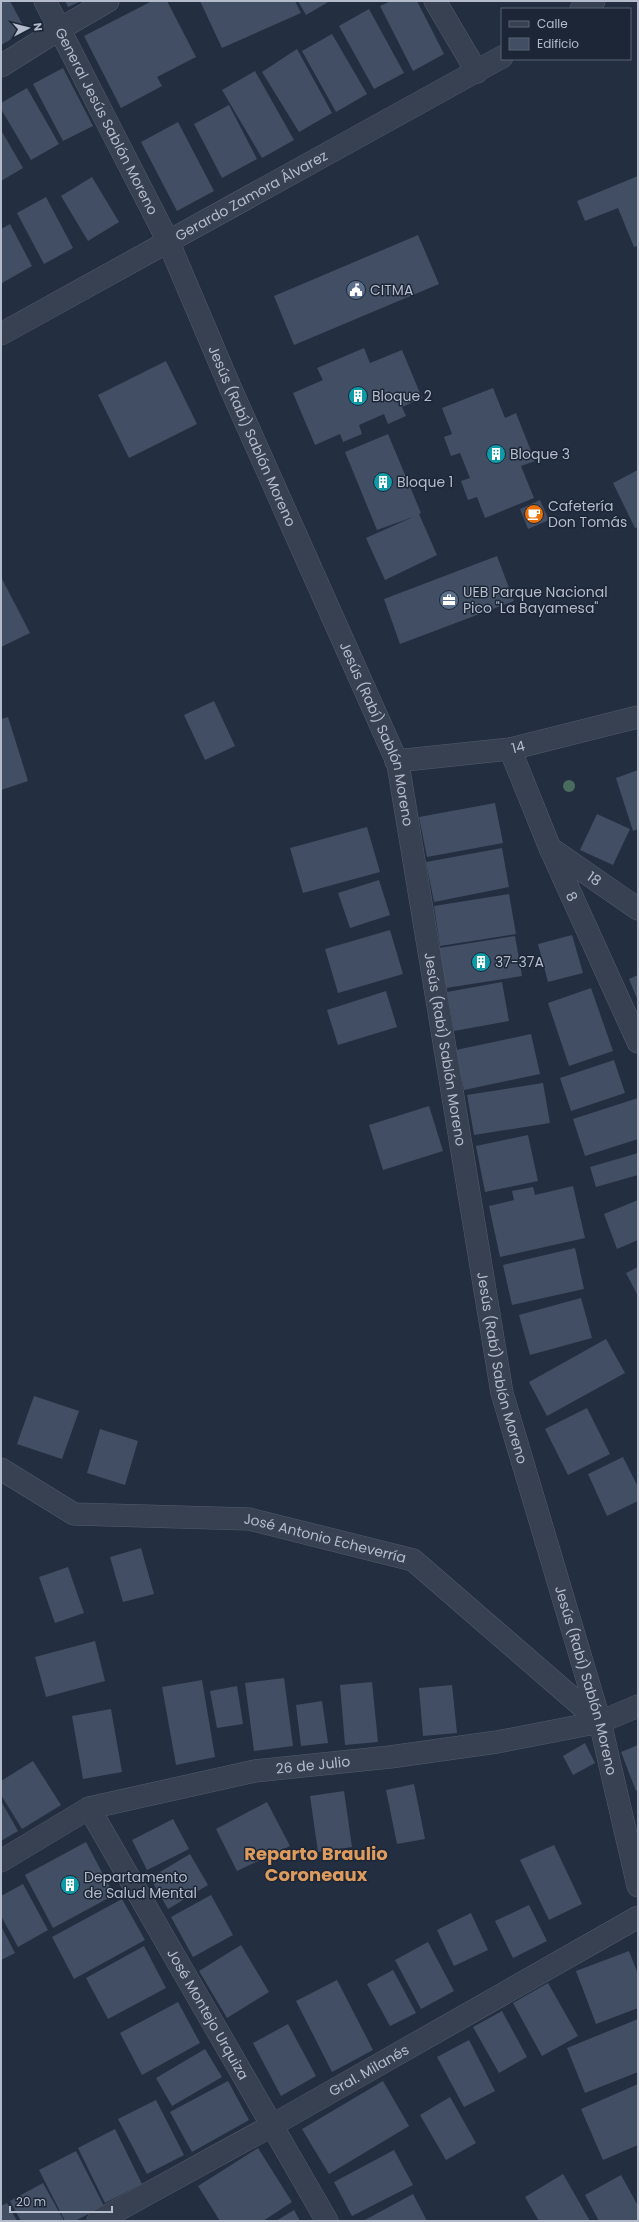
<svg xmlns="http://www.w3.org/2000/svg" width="639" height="2222" font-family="Poppins,sans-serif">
  <rect width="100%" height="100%" fill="#232e41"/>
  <g fill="#424e63">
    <path d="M1,1H10L26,31L1,45Z"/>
    <path d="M65,1H81L68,7Z"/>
    <path d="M152,1H167L196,57L157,77L162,86L121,108L84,36Z"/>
    <path d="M200,1H247L251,9L247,1H295L301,13L222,48Z"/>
    <path d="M298,1H330L306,15Z"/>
    <path d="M391,1H417L444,54L413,71L380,6Z"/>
    <path d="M369,9L404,73L374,89L339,26Z"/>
    <path d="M332,34L367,94L336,112L302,51Z"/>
    <path d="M297,49L332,113L299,132L262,72Z"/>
    <path d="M63,68L93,126L63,141L33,84Z"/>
    <path d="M255,71L294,140L262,158L222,90Z"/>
    <path d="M27,88L59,144L31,160L1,109V103Z"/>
    <path d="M229,105L257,159L222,178L194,124Z"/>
    <path d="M178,122L214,191L177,211L141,142Z"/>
    <path d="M1,130L23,168L1,181Z"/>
    <path d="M638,176V246L634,247L618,208L585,221L577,201Z"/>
    <path d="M92,177L119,222L88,241L61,196Z"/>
    <path d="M46,197L73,248L44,264L17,213Z"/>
    <path d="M10,224L32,266L2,283L1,229Z"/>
    <path d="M418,235L439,284L294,345L274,296Z"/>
    <path d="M364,348L370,363L402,350L422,398L402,407L406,416L388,424L384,414L359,425L362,434L343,442L340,434L315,445L293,393L323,380L317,368Z"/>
    <path d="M166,361L197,424L129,458L98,395Z"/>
    <path d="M493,388L505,418L516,413L535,461L521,466L534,498L485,518L477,497L468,500L461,481L470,478L460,453L451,456L444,437L452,434L442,408Z"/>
    <path d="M388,434L421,513L419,514L437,555L385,580L366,538L413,517L377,530L345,452Z"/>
    <path d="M638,470V527L635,528L613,483Z"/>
    <path d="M540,500L549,520L528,529L520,509Z"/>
    <path d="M497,556L514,601L400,644L384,599Z"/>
    <path d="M1,577L30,633L1,647Z"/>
    <path d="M214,701L235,746L205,760L184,715Z"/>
    <path d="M8,717L28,781L1,790V719Z"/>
    <path d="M638,770V829L633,831L616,778Z"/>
    <path d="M495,803L503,843L427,857L419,817Z"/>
    <path d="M597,814L630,829L613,865L580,850Z"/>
    <path d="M367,827L380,872L303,893L290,848Z"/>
    <path d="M502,848L509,887L434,902L426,862Z"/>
    <path d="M379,880L390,915L350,928L338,893Z"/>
    <path d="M509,894L516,934L440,946L434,906Z"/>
    <path d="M390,930L403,974L338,993L325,949Z"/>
    <path d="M572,935L583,973L548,982L538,944Z"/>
    <path d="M515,936L522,976L446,988L439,948Z"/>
    <path d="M638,975V1001L629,979Z"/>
    <path d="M502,982L509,1021L454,1031L447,992Z"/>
    <path d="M591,988L613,1051L569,1066L548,1003Z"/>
    <path d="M386,991L397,1027L338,1045L327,1010Z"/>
    <path d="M531,1034L540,1074L464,1090L456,1050Z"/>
    <path d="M614,1060L625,1093L571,1111L560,1078Z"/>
    <path d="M543,1083L550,1123L474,1135L467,1095Z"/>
    <path d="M638,1098V1139L585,1156L573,1119Z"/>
    <path d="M429,1106L443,1151L383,1170L369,1125Z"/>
    <path d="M528,1135L538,1181L485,1192L476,1146Z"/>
    <path d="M638,1153V1175L596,1187L590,1167Z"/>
    <path d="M573,1186L585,1238L500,1257L489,1206L514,1200L512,1191L533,1187L535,1195Z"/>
    <path d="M638,1200V1240L617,1249L604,1214Z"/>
    <path d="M575,1248L584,1289L512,1305L503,1265Z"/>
    <path d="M638,1267V1296L626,1273Z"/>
    <path d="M581,1298L592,1338L530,1355L519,1315Z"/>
    <path d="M606,1339L625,1373L547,1416L529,1382Z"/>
    <path d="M34,1396L79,1411L62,1459L17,1444Z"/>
    <path d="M587,1408L610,1454L568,1475L545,1429Z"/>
    <path d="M100,1429L138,1441L125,1485L87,1473Z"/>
    <path d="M623,1457L638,1487V1501L607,1516L588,1474Z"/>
    <path d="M141,1548L154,1594L123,1602L110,1557Z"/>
    <path d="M68,1567L84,1613L55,1623L39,1577Z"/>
    <path d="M95,1641L105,1681L46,1697L35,1657Z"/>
    <path d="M284,1678L293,1746L254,1751L245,1683Z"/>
    <path d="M202,1680L215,1757L176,1765L162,1687Z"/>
    <path d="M372,1682L378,1742L345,1745L340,1685Z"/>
    <path d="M452,1685L457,1733L423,1736L419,1688Z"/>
    <path d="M237,1686L243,1724L217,1728L210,1691Z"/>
    <path d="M322,1701L328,1743L301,1746L296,1705Z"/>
    <path d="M111,1709L122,1772L83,1779L72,1716Z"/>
    <path d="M585,1743L595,1763L573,1775L563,1756Z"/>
    <path d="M638,1745V1790L636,1791L621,1752Z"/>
    <path d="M33,1761L61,1805L22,1829L1,1795V1781Z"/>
    <path d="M414,1784L425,1839L397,1844L386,1790Z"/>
    <path d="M344,1791L352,1847L318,1852L310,1796Z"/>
    <path d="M1,1801L18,1831L1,1841Z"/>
    <path d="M267,1802L290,1846L237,1871L216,1829Z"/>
    <path d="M173,1819L189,1849L147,1870L132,1840Z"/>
    <path d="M86,1842L114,1895L53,1928L25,1875Z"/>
    <path d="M554,1845L582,1904L549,1920L520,1860Z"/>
    <path d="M190,1854L208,1885L168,1909L150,1878Z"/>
    <path d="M23,1884L48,1930L18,1947L1,1916V1896Z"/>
    <path d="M211,1895L233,1935L193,1957L171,1917Z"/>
    <path d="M122,1899L145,1940L74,1979L52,1937Z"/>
    <path d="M529,1905L547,1941L513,1958L495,1921Z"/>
    <path d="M471,1913L488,1950L454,1966L437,1930Z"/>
    <path d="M1,1926L15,1953L1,1960Z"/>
    <path d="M428,1942L454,1991L421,2009L395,1960Z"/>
    <path d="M241,1945L269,1992L227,2018L199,1971Z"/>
    <path d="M144,1946L166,1988L108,2019L86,1978Z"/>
    <path d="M629,1951L638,1974V2008L596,2024L576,1971Z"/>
    <path d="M393,1970L416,2013L390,2026L367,1984Z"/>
    <path d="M337,1980L373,2050L332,2072L296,2001Z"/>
    <path d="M548,1983L578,2036L542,2056L513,2003Z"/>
    <path d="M178,2002L200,2043L142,2075L120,2033Z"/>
    <path d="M502,2011L527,2057L499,2073L473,2027Z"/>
    <path d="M638,2019V2072L585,2093L567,2048Z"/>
    <path d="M288,2024L316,2076L281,2096L253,2043Z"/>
    <path d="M469,2040L495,2091L464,2107L437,2057Z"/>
    <path d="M205,2049L222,2077L172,2106L156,2078Z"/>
    <path d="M228,2081L249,2120L192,2152L170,2112Z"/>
    <path d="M383,2081L409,2126L329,2174L302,2129Z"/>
    <path d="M638,2084V2145L603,2160L581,2109Z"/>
    <path d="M450,2097L476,2143L446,2160L420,2115Z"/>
    <path d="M156,2100L184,2155L147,2174L118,2119Z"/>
    <path d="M115,2129L142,2184L105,2203L78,2148Z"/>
    <path d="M258,2148L292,2202L263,2221H220L198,2186Z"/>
    <path d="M394,2150L413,2185L352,2216L334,2182Z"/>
    <path d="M76,2151L104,2206L75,2221H65L39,2170Z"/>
    <path d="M563,2174L590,2221H539L525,2197Z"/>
    <path d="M621,2175L638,2206V2221H599L585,2195Z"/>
    <path d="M43,2183L64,2221H21L10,2201Z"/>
    <path d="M413,2194L427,2221H363Z"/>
    <path d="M7,2203L17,2221H1V2206Z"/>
    <path d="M294,2210L300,2221H276Z"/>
  </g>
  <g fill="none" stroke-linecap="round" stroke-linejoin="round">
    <g stroke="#525c6b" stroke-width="23">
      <g id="minor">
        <path id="s1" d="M45,1L168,241L230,387L398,764L502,1393L600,1722L638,1886"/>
        <path d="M435,1L477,72"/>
        <path d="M581,9L594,1"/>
        <path d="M1,66L60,29L108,1"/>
        <path id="s2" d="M1,334L502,57"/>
        <path id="s3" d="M510,749L550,848L638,1042"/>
        <path id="s4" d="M396,761L510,749L638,717"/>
        <path id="s5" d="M550,848L638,909"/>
        <path id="s6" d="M1,1469L74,1514L249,1519L413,1560L600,1722"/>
        <path id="s7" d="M89,1808L327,2221"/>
        <path id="s8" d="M1,1861L89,1808L255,1771L390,1757L497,1742L600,1722L638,1706"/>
        <path id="s9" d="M98,2221L271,2126L638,1917"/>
      </g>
    </g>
    <use href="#minor" stroke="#374151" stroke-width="22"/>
  </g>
  <circle fill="#4a6c5f" cx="569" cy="786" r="6"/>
  <defs>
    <g id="civic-disc" transform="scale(1)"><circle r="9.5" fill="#5c6f8a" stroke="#1c2636"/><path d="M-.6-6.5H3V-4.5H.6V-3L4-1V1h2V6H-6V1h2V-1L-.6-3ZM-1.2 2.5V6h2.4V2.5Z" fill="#fff"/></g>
    <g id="building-disc" transform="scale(1)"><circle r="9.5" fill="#0f9aa8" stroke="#1c2636"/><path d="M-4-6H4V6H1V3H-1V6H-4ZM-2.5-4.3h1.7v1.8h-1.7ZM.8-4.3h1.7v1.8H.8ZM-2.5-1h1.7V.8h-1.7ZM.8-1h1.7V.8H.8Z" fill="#fff"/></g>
    <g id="cafe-disc" transform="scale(1)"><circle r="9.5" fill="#e8710a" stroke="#1c2636"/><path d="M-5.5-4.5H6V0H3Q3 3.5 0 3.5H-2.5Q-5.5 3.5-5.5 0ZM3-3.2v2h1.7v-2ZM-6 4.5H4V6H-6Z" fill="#fff"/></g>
    <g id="office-disc" transform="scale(1)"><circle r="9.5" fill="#5c6f8a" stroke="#1c2636"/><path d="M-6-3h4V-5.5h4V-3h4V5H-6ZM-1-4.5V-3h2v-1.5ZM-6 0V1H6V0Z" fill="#fff"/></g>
  </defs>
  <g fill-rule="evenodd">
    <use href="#civic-disc" x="356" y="290"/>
    <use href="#building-disc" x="358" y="396"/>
    <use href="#building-disc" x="496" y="454"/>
    <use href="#building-disc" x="383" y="482"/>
    <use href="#cafe-disc" x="534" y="514"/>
    <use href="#office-disc" x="449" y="600"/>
    <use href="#building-disc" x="481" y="962"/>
    <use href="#building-disc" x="70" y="1885"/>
  </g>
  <g text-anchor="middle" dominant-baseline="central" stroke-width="3" stroke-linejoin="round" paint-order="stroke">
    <g font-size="14" fill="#b4bccb" stroke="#1c2636">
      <text stroke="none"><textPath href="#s1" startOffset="135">General Jesús Sablón Moreno</textPath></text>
      <text stroke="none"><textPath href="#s2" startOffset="286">Gerardo Zamora Álvarez</textPath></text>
      <text stroke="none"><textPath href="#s1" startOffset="482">Jesús (Rabí) Sablón Moreno</textPath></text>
      <text stroke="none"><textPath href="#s1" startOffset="806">Jesús (Rabí) Sablón Moreno</textPath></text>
      <text stroke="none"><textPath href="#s4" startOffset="123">14</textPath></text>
      <text stroke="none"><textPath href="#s5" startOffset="54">18</textPath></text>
      <text stroke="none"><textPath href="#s3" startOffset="160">8</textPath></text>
      <text stroke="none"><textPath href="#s1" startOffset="1130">Jesús (Rabí) Sablón Moreno</textPath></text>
      <text stroke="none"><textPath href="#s1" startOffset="1454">Jesús (Rabí) Sablón Moreno</textPath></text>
      <text stroke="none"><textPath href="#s6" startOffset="339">José Antonio Echeverría</textPath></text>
      <text stroke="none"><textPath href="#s1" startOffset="1778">Jesús (Rabí) Sablón Moreno</textPath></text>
      <text stroke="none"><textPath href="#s8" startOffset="331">26 de Julio</textPath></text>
      <text stroke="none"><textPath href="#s7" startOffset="238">José Montejo Urquiza</textPath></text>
      <text stroke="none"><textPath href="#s9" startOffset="310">Gral. Milanés</textPath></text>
    </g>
    <g font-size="14" fill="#b4bccb" stroke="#1c2636" text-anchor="start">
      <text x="370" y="290">CITMA</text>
      <text x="372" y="396">Bloque 2</text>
      <text x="510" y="454">Bloque 3</text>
      <text x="397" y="482">Bloque 1</text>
      <text x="548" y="506">Cafetería<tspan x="548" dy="16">Don Tomás</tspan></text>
      <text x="463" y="592">UEB Parque Nacional<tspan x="463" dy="16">Pico "La Bayamesa"</tspan></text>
      <text x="495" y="962">37-37A</text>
      <text x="84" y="1877">Departamento<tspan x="84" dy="16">de Salud Mental</tspan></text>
    </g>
    <g font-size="18" font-weight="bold" fill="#dd9b5d" stroke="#1c2636">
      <text x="316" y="1853">Reparto Braulio<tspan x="316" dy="21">Coroneaux</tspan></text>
    </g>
  </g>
  <rect width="639" height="2222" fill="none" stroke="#b4bccb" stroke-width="4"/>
  <rect x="501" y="8" width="130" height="52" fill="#1c2636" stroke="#596272"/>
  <rect x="509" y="21" width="20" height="6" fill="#374151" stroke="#596272"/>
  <text x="537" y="28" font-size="12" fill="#b4bccb">Calle</text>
  <rect x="509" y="38" width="20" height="12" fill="#424e63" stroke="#596272"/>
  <text x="537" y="48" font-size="12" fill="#b4bccb">Edificio</text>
  <g transform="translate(28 28) rotate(83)" stroke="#1c2636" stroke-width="3" paint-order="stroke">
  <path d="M0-3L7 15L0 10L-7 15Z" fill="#b4bccb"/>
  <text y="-6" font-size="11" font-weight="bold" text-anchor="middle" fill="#b4bccb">N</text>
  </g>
  <path d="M10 2206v6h102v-6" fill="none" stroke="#b4bccb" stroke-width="2"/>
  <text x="16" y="2206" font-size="12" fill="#b4bccb" stroke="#1c2636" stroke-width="3" paint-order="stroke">20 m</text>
</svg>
